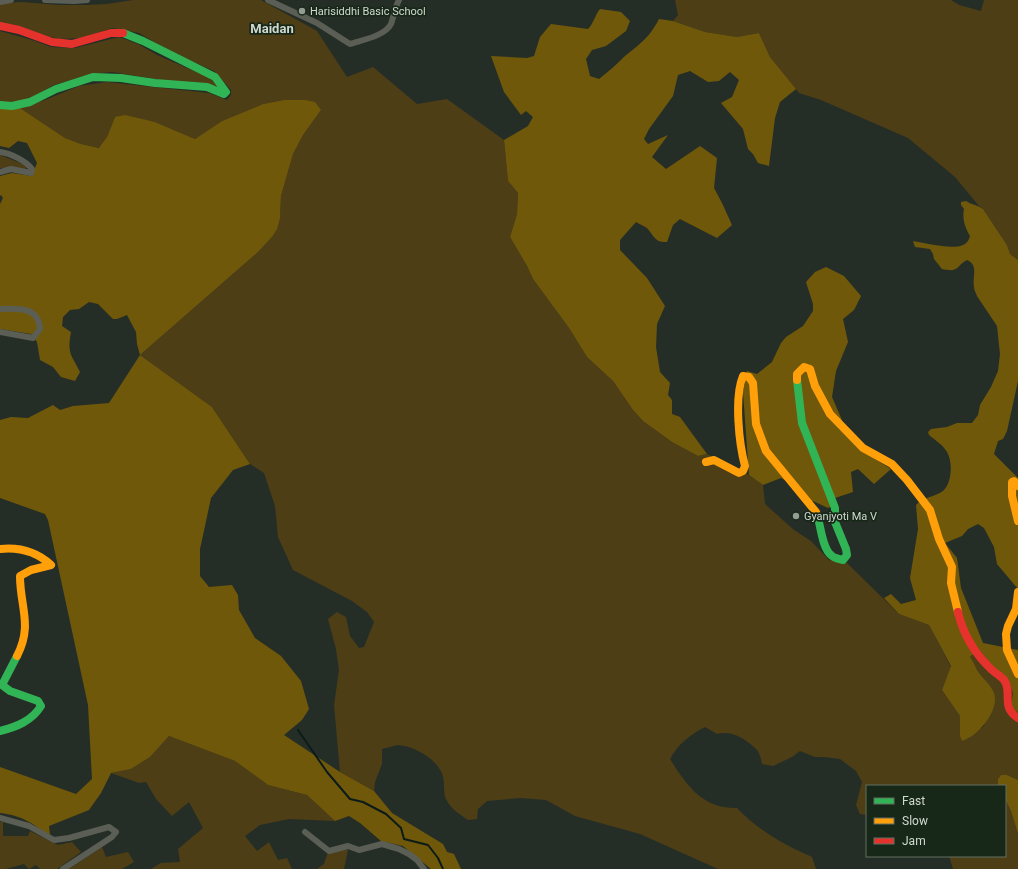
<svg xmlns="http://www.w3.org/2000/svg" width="1018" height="869" font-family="Roboto,sans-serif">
  <rect width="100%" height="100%" fill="#252e26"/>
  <g fill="#4d3e16">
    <path d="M133,0H261L317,31L347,77L373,67L417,104L447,99L504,140L508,181L518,193L517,214L510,237L527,266L533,279L569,328L587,357L613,381L633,410L643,421L672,442L698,456L707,454L749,475L763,485L765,504L794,530L811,541L829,560L847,563L899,614L929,625L951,667L942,690L960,716V736L968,739L971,735L984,726L993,693L977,670L970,657L980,649L1010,684L1013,693L1011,706L1017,712L1018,711V780L1007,775H1001L998,779V786H867V815L860,814L856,805L862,782L856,771L840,759L824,757H815L800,751L792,757L773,766L762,764C761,759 760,753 756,749C746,739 731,730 717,734L705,727C691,734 677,745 670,759C687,786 703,809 737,808C755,828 787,847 812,857L816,869H718L640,834L575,816L546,800L520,798L487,801L478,809L477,819L468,820C459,814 451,809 446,799C443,793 445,784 443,777C440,761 414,745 397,745C393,746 387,748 382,749V764L375,782L374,791L340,772L334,705L339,670L336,649L328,619L337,612L346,617L350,636L359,648L364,647L374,622L367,612L352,601L293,570L278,537L275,506L264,473L250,464L212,407L140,355L258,252L272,237L280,218L281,196L293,154L303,135L321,110L284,100L263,104L222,121L195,139L155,122L115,117L107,137L100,148L81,144L65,138L20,108L45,100L79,86L107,82L209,93L227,100L231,95V90L214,71L171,52L139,33L112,28L83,38L60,39L41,35L13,25L0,23V3L23,2L58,5H87L107,4Z"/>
    <path d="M675,0H951L959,5L981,11L984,0H1018V260L1010,254L1007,245L983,209L979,206L955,177L908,138L821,100L799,93L770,57L759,33L737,37L705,32L673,21L678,15Z"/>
    <path d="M0,31L32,40L51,47L75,48L119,37L138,44L157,55L208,77L218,84L219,89L112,72L92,74L54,85L29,99L14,103L0,102Z"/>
    <path d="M0,155L25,165L27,167L26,169L0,168Z"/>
    <path d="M169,736L235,761L268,785L307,795L335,821L289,819L260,825L245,836L257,851L269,842L278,860L287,858L292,869H151L161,863L180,862L178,849L203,828L189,802L172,816L156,799L146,782L139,783L111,773L131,769L150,757Z"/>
    <path d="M1005,799L1011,811L1018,834V869H953L949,856H1005Z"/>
    <path d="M0,822H3V836H28L30,831L58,845L72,842L81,852L57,869H40L36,865L29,869L24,864L6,869H0Z"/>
    <path d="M102,847L106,857L128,852L134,862L122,869H69Z"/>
    <path d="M329,849L348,850L344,869H317L324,864Z"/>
  </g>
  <g fill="#70580b">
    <path d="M600,9L621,12L630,21L626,31L606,46L592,50L586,59L590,76L599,79C608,72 617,64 625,56C641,43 649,38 659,19L673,21L705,32L737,37L759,33L770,57L796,89L780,102L775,118L769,166L758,163L753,154L748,149L743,129L721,103L732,97L739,80L730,72L719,81L708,82L690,71L678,75L673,96L649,129L644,139L648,144L668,135L652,157L666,169L700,146L717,158L714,188L722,203L732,225L717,238L680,219L673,225L667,242C655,243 654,236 647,228C644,226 639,224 636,222L620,240V250L647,278L665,306L657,324L656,347L660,372L670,383L668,395L672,400V414L680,417L707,454L698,456L672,442L643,421L633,410L613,381L587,357L569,328L533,279L527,266L510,237L517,214L518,193L508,181L504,140L528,126L533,117L526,111L521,115L504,92L491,56L527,58L534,56L540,37L551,24L588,29C594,23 595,15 600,9Z"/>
    <path d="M284,100H305L315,102L321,110L303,135L293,154L281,196L280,218L277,229L272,237L258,252L140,355L212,407L250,464L233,470L211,498L200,549V576L209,587L232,585L238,595L239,610L255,638L281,656L301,681L309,709L302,720L284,735L340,772L374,791L392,813L443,844L447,852L454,854L461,869H431L403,846L381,841L360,823L349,816L335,821L307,795L268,785L235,761L169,736L150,757L131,769L111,773L101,793L89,810L49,826L50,835C42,832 38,827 31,823C21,817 11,814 0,813V767L76,794L92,779L88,705L48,520L45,514L0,498V420L11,417L28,418L53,405L60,410L73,406L109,403L140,355L137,344L136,332L127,315L117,319H113L98,304L89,302L79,309L70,310L63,317L62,326L71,332C67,354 71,354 80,372L75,381L61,377L53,367L40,360L37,342L31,334L0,329V204L3,198L1,195L0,196V176L12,173L32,176L37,163L27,143L18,141L9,148L0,146V108H20L65,138L81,144L99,148L107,137L115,117L125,115L155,122L195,139L222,121L263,104Z"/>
    <path d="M966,201C972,205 978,205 983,209L1007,245L1010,254L1018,260V381L1007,431L1003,439L998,441L994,454L1018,478V589L997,564L994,547L984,528L978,524L968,529L962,536L945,543L957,558L961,588L983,643L1018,650V711L1017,712L1013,711L1011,706L1013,693L1010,684L992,666L979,649L970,657C973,661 975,666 977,670C982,678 991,685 994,693C1000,711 977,737 962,741L960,736V716L942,690L951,666L929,625L899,614L884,598L891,594L901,604L916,600L910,578L918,529L916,505C923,497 935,497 943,491C952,483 953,462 947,452C943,445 935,440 929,435L928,432L931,429L947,427L957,423H972L978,415L980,405L991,387L998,371L1000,354L997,326L977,296C976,293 974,290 974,287C972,277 979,265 967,260C956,266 959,273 942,269L934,259L933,254L930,249L915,247L913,241C926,243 955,251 965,244C968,242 969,239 970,236C965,227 962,219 964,209L961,205V202Z"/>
    <path d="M826,267L844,276L861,296L854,310L843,319L848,342L836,371L832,397L842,420L838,428L862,451L891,469L874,484L858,469L851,472L853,492L835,498L836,504L828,508L813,501L806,505L793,485L781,478L763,485L749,475L743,392L747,371L757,374L772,362L781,343L786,337L803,326L813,311V304L806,282L815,272Z"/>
    <path d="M1001,775H1007L1018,780V834L1011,811L1005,799V786H998V779Z"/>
  </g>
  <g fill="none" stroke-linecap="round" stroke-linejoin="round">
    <path stroke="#0c1a1a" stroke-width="2" d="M298,730L327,772L350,799L363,802L386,814L401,828L404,839L428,845L438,858L443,869"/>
    <g stroke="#5b5e55" stroke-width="6">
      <path d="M45,0L74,1L87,0"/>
      <path d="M268,0L317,23L350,44C362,40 385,36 391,24C394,16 395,7 399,0"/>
      <path d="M0,2L11,0"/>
      <path d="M0,152C10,153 26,161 32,169L31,173L11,169L0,172"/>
      <path d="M0,309C18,308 39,307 40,329L33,338L0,332"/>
      <path d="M0,818L29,826L54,840L69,838L109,827L116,832L112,837L63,869"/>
      <path d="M305,832L329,851L348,846L359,850L382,844L399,849L409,854L417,860L424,869"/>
    </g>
    <g stroke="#30b455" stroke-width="8">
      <path d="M0,105L12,106L30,102L56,89L93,77L121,78L155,83L207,87L224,94L226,92L215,77L143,41L123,33"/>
      <path d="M797,380L802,423L835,508V522L846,549L847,555L843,560C839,559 833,558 831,555C822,548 821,526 817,515"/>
      <path d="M0,731C16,727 32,721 41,706L38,701L10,691L2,685L17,656"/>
    </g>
    <g stroke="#ff9f0a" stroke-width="8">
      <path d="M797,380V374L804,367L810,369L815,386L830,414L863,448L892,464L907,480L930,510L939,539L952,567L951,583L958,612"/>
      <path d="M706,462L714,460L739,473L743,471L745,466C739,444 734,397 743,376L749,377L753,383L756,424L766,451L816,512L817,515"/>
      <path d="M1018,486L1014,481L1012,482V496L1018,521"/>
      <path d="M0,549C19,547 37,552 51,565L31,570L20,576C20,607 33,625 17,656"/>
      <path d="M1018,592L1016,609L1008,626L1006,634L1007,650L1018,674"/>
    </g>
    <g stroke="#e5322d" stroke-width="8">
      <path d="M0,26L19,30L52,42L72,44L111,33H123"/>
      <path d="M958,612C963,634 975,654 992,670C995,673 1001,676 1004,680C1013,692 1000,707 1018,718"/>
    </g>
  </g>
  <g fill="#949d94" stroke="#182818" stroke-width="1.5">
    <circle cx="302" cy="11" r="4"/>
    <circle cx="796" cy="516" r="4"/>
  </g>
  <g text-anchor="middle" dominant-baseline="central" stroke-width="3.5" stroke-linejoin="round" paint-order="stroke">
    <g font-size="11" fill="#cfd9cf" stroke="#182818" text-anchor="start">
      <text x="310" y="11">Harisiddhi Basic School</text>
      <text x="804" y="516">Gyanjyoti Ma V</text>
    </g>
    <g font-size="13" font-weight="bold" fill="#cfd9cf" stroke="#182818">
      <text x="272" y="28">Maidan</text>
    </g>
  </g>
  <rect x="866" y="785" width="140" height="72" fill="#182818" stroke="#616f61"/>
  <rect x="874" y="798" width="20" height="6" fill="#30b455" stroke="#616f61"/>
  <text x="902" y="805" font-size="12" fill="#cfd9cf">Fast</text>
  <rect x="874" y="818" width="20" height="6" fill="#ff9f0a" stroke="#616f61"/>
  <text x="902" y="825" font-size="12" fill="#cfd9cf">Slow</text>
  <rect x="874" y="838" width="20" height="6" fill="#e5322d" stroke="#616f61"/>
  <text x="902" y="845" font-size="12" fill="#cfd9cf">Jam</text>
</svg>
